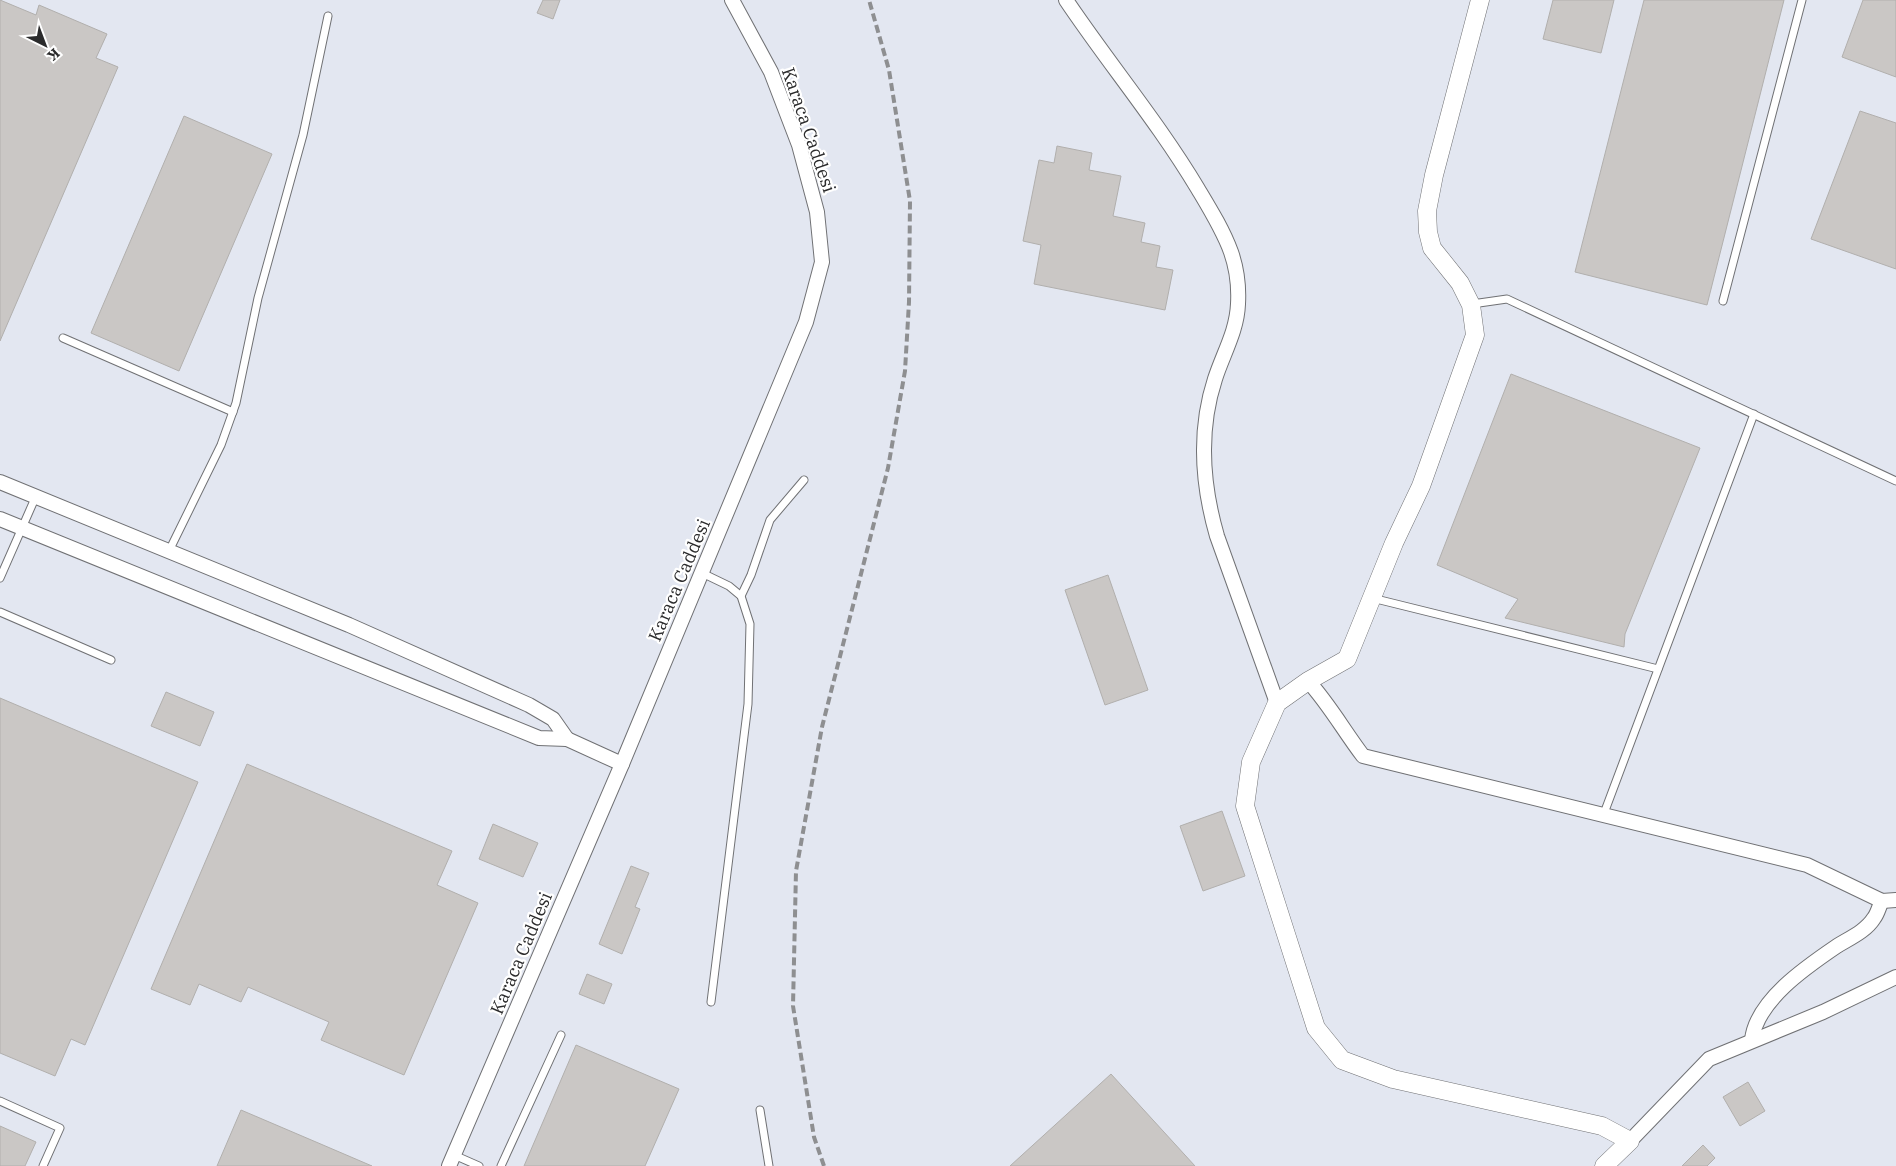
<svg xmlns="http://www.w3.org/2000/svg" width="1896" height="1166" font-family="'IBM Plex Serif',serif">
  <rect width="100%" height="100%" fill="#f1f2f5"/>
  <rect fill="#e3e7f1" x="0" y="0" width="1896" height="1166"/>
  <g fill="#cac7c5" stroke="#b1afad">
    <path d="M0,0L36,15L39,5L107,34L96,58L118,67L0,341Z"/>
    <path d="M543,0H560L553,19L537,13Z"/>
    <path d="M1553,0H1614L1601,53L1543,39Z"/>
    <path d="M1644,0H1784L1707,305L1575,272Z"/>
    <path d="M1863,0H1896V77L1842,57Z"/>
    <path d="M1860,111L1896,123V269L1811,239Z"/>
    <path d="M184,116L272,154L179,371L91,333Z"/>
    <path d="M1057,146L1092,153L1089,170L1121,176L1113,216L1145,223L1141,242L1160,246L1156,267L1173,270L1165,310L1034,284L1041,245L1023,241L1039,160L1054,163Z"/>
    <path d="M1511,374L1700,448L1625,634L1624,647L1505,618L1518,599L1437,565Z"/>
    <path d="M1108,575L1148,690L1105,705L1065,590Z"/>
    <path d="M166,692L214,712L200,746L151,726Z"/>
    <path d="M0,698L198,782L85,1045L71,1039L55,1076L0,1053Z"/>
    <path d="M247,764L452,851L437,885L478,903L404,1075L321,1040L329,1022L248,987L241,1002L199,984L190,1005L151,989Z"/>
    <path d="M1222,811L1245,876L1203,891L1180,826Z"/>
    <path d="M493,824L538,843L523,877L479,859Z"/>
    <path d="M631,866L649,873L635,907L640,909L622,954L599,944Z"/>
    <path d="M587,974L612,984L604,1004L579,994Z"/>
    <path d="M576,1045L679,1089L645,1166H524Z"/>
    <path d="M1111,1074L1195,1166H1010Z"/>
    <path d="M1748,1082L1765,1111L1740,1126L1723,1097Z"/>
    <path d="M241,1110L323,1145L372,1166H217Z"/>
    <path d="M0,1126L36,1142L25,1166H0Z"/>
    <path d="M1703,1145L1715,1158L1707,1166H1682Z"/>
  </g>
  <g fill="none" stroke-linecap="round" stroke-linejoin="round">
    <g stroke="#707174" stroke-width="9">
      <g id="service">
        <path d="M1723,301L1802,0"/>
        <path d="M1472,304L1507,299L1896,481"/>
        <path d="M63,338L233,412"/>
        <path d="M169,551L221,445L236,403L258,298L303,135L328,16"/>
        <path d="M702,573L729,586L741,596L750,624L748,704L711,1002"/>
        <path d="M0,578L36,496"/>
        <path d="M741,596L751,575L770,520L804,480"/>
        <path d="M1372,598L1658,669"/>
        <path d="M0,612L111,660"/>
        <path d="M1603,816L1754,414"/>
        <path d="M0,1101L60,1128L43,1166"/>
        <path d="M760,1110L769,1166"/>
        <path d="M454,1155L479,1166"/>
        <path d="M501,1166L561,1035"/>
      </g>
    </g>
    <g stroke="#707174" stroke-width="16">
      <g id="minor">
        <path d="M1066,0C1109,64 1158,122 1198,189C1210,209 1223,230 1231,252C1237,269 1239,286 1238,304C1237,331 1223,354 1215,379C1198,431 1202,484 1217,536L1277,703"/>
        <path d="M0,482L349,625L529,705L553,719L567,739"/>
        <path d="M0,519L539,738L567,739L622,764"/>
        <path d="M1308,681C1329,704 1344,731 1363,756L1807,865L1882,901L1896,900"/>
        <path d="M1752,1040C1756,1001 1806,967 1837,946C1850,938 1866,931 1874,918C1878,913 1879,906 1882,901"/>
        <path d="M1630,1141L1709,1059L1823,1012L1896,977"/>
        <path d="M449,1166L622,764L806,322L822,262L817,212L799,145L771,72L732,0"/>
      </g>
    </g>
    <g stroke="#707174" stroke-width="19">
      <path id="tertiary" d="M1480,0L1434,175L1427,211L1428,232L1432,248L1460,283L1471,305L1475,335L1421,486L1394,543L1347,659L1308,681L1277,703L1251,762L1245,806L1316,1028L1342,1060L1393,1079L1602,1126L1630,1141L1604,1166"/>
    </g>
    <use href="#service" stroke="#fff" stroke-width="7"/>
    <use href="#minor" stroke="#fff" stroke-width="14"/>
    <use href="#tertiary" stroke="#fff" stroke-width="18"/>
    <path stroke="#8e8f91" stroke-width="4" stroke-dasharray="8 4" stroke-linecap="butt" d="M824,1166L814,1137L793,1006L796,871L822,727L888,468L905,371L909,302L910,201L889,70L869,0"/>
  </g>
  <g text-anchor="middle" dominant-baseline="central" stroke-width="4.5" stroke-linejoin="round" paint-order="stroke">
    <g font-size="18" fill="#2b2b2c" stroke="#fff">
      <text transform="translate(809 130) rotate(71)">Karaca Caddesi</text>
      <text transform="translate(679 580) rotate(-67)">Karaca Caddesi</text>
      <text transform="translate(521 953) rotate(-67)">Karaca Caddesi</text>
    </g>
  </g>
  <g transform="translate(45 45) rotate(138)" stroke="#ffffff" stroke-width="4" paint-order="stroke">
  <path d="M0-4L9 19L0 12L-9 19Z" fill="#2b2b2c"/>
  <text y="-8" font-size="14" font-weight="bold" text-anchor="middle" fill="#2b2b2c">K</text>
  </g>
</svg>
